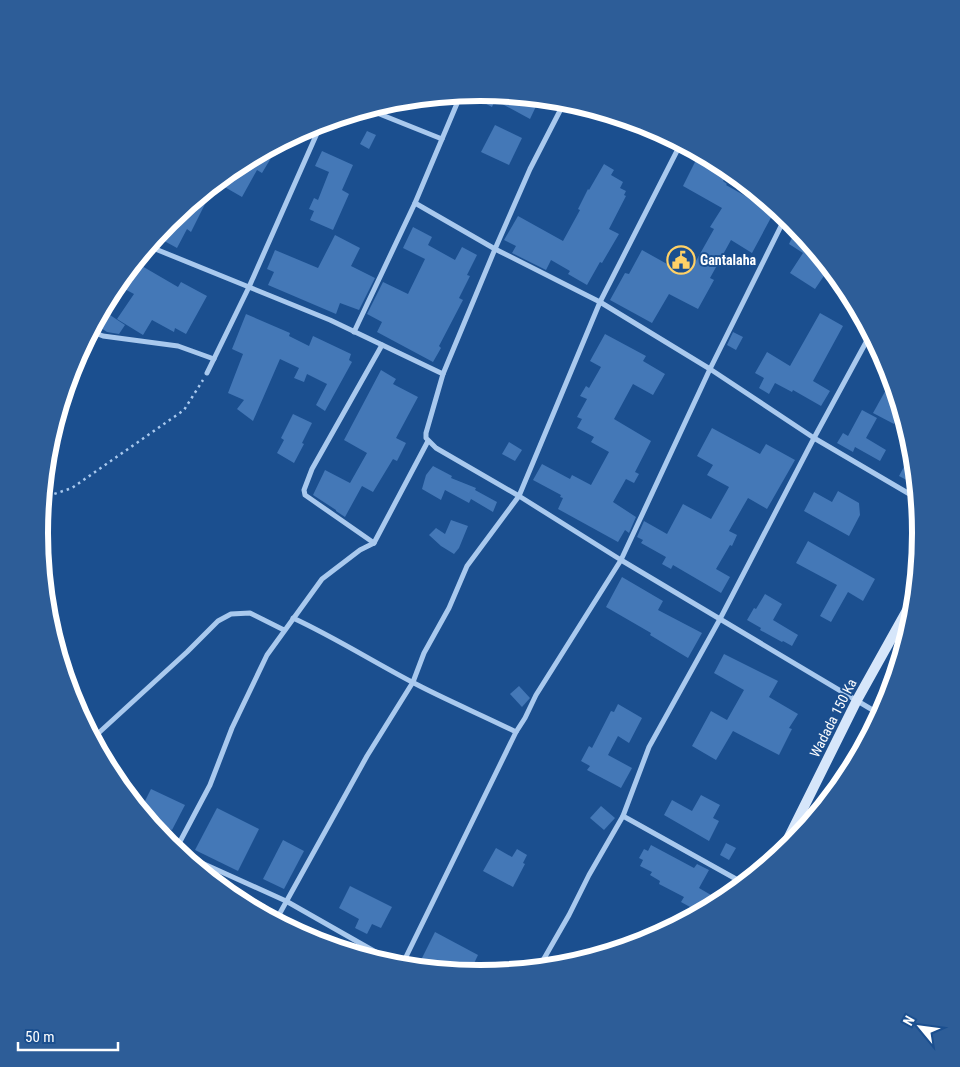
<svg xmlns="http://www.w3.org/2000/svg" width="960" height="1067" font-family="'Roboto Condensed',sans-serif">
  <rect width="100%" height="100%" fill="#1b4f8f"/>
  <g fill="#4478b7">
    <path d="M480,92L513,96L540,98L530,119L495,100L492,107L467,94Z"/>
    <path d="M495,125L522,138L509,165L481,152Z"/>
    <path d="M367,131L376,135L369,149L360,144Z"/>
    <path d="M280,143L262,173L257,170L242,197L216,182L235,166Z"/>
    <path d="M322,151L353,165L342,190L349,194L333,230L310,220L314,211L309,209L314,198L318,200L329,172L315,166Z"/>
    <path d="M697,158L724,172L723,175L726,176L723,181L727,184L726,185L774,212L752,253L731,240L710,278L714,280L698,309L669,294L652,323L610,300L625,273L629,274L642,250L685,274L689,266L692,268L714,229L710,227L722,208L683,186Z"/>
    <path d="M604,164L614,170L611,175L623,182L620,188L626,191L624,195L626,196L609,229L619,234L602,263L600,262L587,285L568,274L570,271L551,260L546,270L512,253L516,246L504,240L518,216L563,241L580,210L578,209L588,189L589,190Z"/>
    <path d="M212,185L205,201L206,202L191,232L187,229L177,248L157,237L168,221Z"/>
    <path d="M413,227L432,237L428,245L455,260L462,247L477,255L467,275L470,276L459,298L463,300L439,346L441,348L433,362L377,332L382,322L367,314L383,282L408,294L425,259L403,248Z"/>
    <path d="M797,228L830,267L815,289L790,273L803,253L789,244Z"/>
    <path d="M335,235L360,248L351,266L375,278L359,310L340,303L336,314L268,285L274,272L267,269L275,250L318,268Z"/>
    <path d="M135,262L178,287L181,282L207,296L186,334L175,328L174,332L152,320L143,335L117,319L134,294L119,286Z"/>
    <path d="M107,313L125,325L119,334L107,332L98,326Z"/>
    <path d="M820,313L843,326L813,381L830,391L821,406L793,390L792,392L775,383L769,394L759,388L764,378L755,373L767,352L790,366Z"/>
    <path d="M246,314L290,333L289,336L309,346L313,336L351,354L349,360L352,362L325,411L316,405L327,384L307,374L304,382L294,378L299,368L280,359L253,421L237,409L244,400L228,393L243,354L232,349Z"/>
    <path d="M733,332L743,337L736,350L727,345Z"/>
    <path d="M605,334L646,356L643,361L665,374L653,395L633,384L614,419L651,441L635,472L639,474L634,483L626,479L613,502L636,517L629,533L625,530L618,542L558,509L563,498L560,497L561,495L533,480L542,464L570,479L572,475L591,485L609,452L591,442L594,437L577,428L582,419L577,417L587,399L580,396L586,386L589,388L601,367L590,361Z"/>
    <path d="M381,370L396,379L393,384L418,397L396,438L406,443L397,461L393,459L373,492L362,486L345,517L336,511V510L313,495L325,470L350,483L367,453L344,440Z"/>
    <path d="M892,379L902,411L894,424L873,413Z"/>
    <path d="M862,410L877,418L866,438L886,450L880,461L855,447L853,452L837,443L843,433L848,436Z"/>
    <path d="M293,414L312,423L302,443L304,444L294,463L277,453L284,440L281,438Z"/>
    <path d="M712,428L760,454L766,444L795,460L767,509L748,498L729,531L737,535L732,546L730,545L716,569L730,577L721,593L673,565L671,569L662,564L666,557L641,543L643,540L637,537L644,521L667,534L683,504L711,519L729,487L707,475L713,465L697,456Z"/>
    <path d="M509,442L522,450L515,461L502,454Z"/>
    <path d="M913,450L915,471L916,485L899,476Z"/>
    <path d="M433,466L452,476L451,478L476,488L475,490L497,502L493,512L471,499L469,503L445,490L441,500L422,489L426,475Z"/>
    <path d="M838,491L859,503L860,515L849,536L804,511L814,492L832,502Z"/>
    <path d="M451,520L468,526L459,548L454,554L441,546L429,535L436,528L445,534Z"/>
    <path d="M808,541L875,579L863,601L848,592L831,622L820,616L837,585L796,563Z"/>
    <path d="M622,577L663,601L658,610L702,633L688,658L650,635L651,633L606,607Z"/>
    <path d="M765,594L782,604L773,620L798,635L792,646L783,641L782,642L760,630L761,628L747,620L754,608L756,609Z"/>
    <path d="M724,654L778,681L769,697L798,714L789,728L792,729L779,755L733,731L716,760L692,746L711,711L727,720L744,690L714,673Z"/>
    <path d="M519,686L530,698L522,707L510,694Z"/>
    <path d="M618,704L642,718L629,743L618,736L608,755L632,768L621,788L587,770L590,766L581,761L589,746L592,748L611,711L614,712Z"/>
    <path d="M151,789L185,805L172,830L144,816L140,811Z"/>
    <path d="M701,795L720,805L713,818L719,821L709,841L664,815L672,800L692,811Z"/>
    <path d="M601,806L615,818L604,830L590,818Z"/>
    <path d="M217,808L259,829L238,871L195,850Z"/>
    <path d="M283,840L304,851L284,889L263,879Z"/>
    <path d="M726,843L736,848L729,860L720,855Z"/>
    <path d="M651,845L694,868L697,864L709,870L699,888L711,895L701,913L681,902L684,897L659,884L660,881L650,875L652,872L640,866L643,860L639,858L644,849L648,851Z"/>
    <path d="M496,848L512,857L517,849L527,855L523,863L525,864L513,887L483,871Z"/>
    <path d="M350,886L392,907L381,928L372,924L367,934L355,928L359,919L339,908Z"/>
    <path d="M435,932L478,955L469,974L429,970L419,964Z"/>
  </g>
  <g fill="none" stroke-linecap="round" stroke-linejoin="round">
    <path stroke="#a9c9ee" stroke-width="2.5" stroke-dasharray="2.5 4" stroke-linecap="butt" d="M42,498L72,488L184,410L203,380"/>
    <g stroke="#a9c9ee" stroke-width="5">
      <path d="M565,101L530,169L495,249L443,374L426,433V438L436,448L519,496L621,560L881,715"/>
      <path d="M367,109L442,139"/>
      <path d="M415,203L495,249L600,302L710,369L814,438L918,499"/>
      <path d="M148,246L330,320L443,374"/>
      <path d="M90,331L103,336L178,346L214,359"/>
      <path d="M354,332L415,203L461,94"/>
      <path d="M207,373L249,287L322,122"/>
      <path d="M374,543L305,495L304,490L312,469L382,345"/>
      <path d="M293,618C334,637 372,661 412,682C446,700 482,715 516,732"/>
      <path d="M92,739L187,652L218,621L231,614L250,613L284,630"/>
      <path d="M623,816L745,884"/>
      <path d="M173,850L286,901L402,967"/>
      <path d="M175,851L210,785L232,728L267,655L322,579L360,550L374,543L428,441"/>
      <path d="M275,922L367,756L413,682L424,653L449,608L467,566L519,496L600,302L681,143"/>
      <path d="M401,967L516,732L525,718L536,695L621,560L710,369L786,216"/>
      <path d="M538,969L569,915L589,875L623,816L649,747L720,619L814,438L871,333"/>
    </g>
    <path stroke="#d6e6fa" stroke-width="10" d="M780,855L857,700L915,596"/>
  </g>
  <defs>
    <g id="civic-ring" transform="scale(1.4375)"><circle r="9.5" fill="#1b4f8f" stroke="#ffd166" stroke-width="1.5"/><path d="M-.6-6.5H3V-4.5H.6V-3L4-1V1h2V6H-6V1h2V-1L-.6-3ZM-1.2 2.5V6h2.4V2.5Z" fill="#ffd166"/></g>
  </defs>
  <g fill-rule="evenodd">
    <use href="#civic-ring" x="681" y="260"/>
  </g>
  <g text-anchor="middle" dominant-baseline="central" stroke-width="4" stroke-linejoin="round" paint-order="stroke">
    <g font-size="14" font-weight="bold" fill="#fff" stroke="#1b4f8f" text-anchor="start">
      <text x="700" y="260">Gantalaha</text>
    </g>
    <g font-size="14" fill="#fff" stroke="#1b4f8f">
      <text transform="translate(833 718) rotate(-63)">Wadada 150 Ka</text>
    </g>
  </g>
  <path d="M0 0H960V1067H0ZM48 533a432 432 0 1 1 864 0a432 432 0 1 1-864 0Z" fill="#2d5d98" fill-rule="evenodd"/>
  <path fill="none" stroke="#fff" stroke-width="6" d="M48 533a432 432 0 1 1 864 0a432 432 0 1 1-864 0Z"/>
  <g transform="translate(920 1027) rotate(299)" stroke="#1b4f8f" stroke-width="4" paint-order="stroke">
  <path d="M0-4L9 19L0 12L-9 19Z" fill="#ffffff"/>
  <text y="-8" font-size="14" font-weight="bold" text-anchor="middle" fill="#ffffff">N</text>
  </g>
  <path d="M18 1042v8h100v-8" fill="none" stroke="#ffffff" stroke-width="2.5"/>
  <text x="25" y="1042" font-size="15" fill="#ffffff" stroke="#1b4f8f" stroke-width="4" paint-order="stroke">50 m</text>
</svg>
